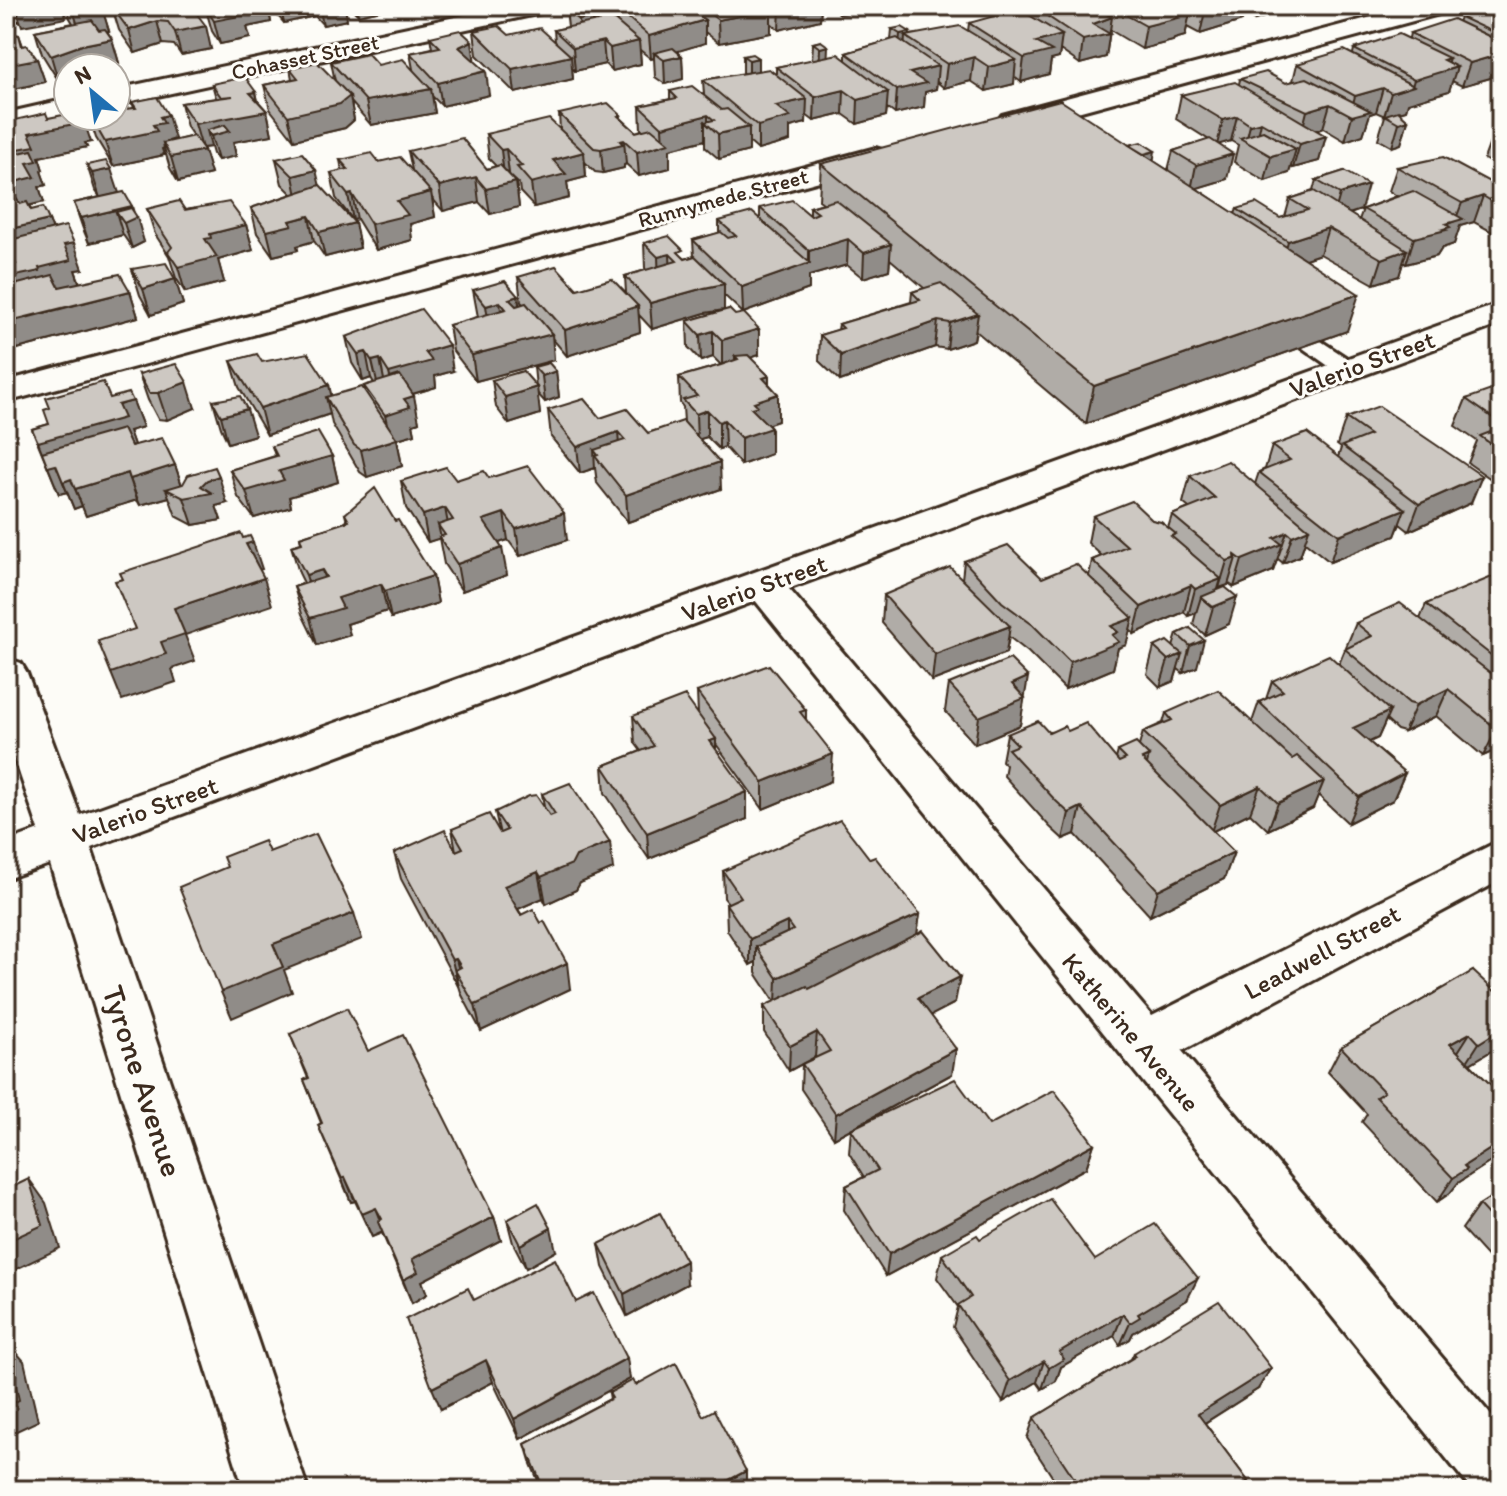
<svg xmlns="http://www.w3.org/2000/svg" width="1507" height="1496" font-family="Itim,sans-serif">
  <rect width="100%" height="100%" fill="#fdfcf7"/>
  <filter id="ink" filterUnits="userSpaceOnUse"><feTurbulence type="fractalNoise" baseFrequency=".0125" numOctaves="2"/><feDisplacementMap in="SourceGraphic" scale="16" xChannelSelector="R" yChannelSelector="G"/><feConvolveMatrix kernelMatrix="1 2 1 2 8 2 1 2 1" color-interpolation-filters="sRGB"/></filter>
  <g filter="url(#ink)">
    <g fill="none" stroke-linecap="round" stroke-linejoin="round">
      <g stroke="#3b2a1e" stroke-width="6">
        <path id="lane" d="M1278,313L1356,364L1360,369L1356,374H1340L1270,325L1267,320Z"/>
      </g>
      <g stroke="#3b2a1e" stroke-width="6">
        <g id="street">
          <path d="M507,6H553L541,13L116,105V89Z"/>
          <path d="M1413,6H1453L1450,11L1022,127H1002L998,121L1002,115Z"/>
          <path d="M68,99V115L6,129V113Z"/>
          <path d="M876,148L886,151L890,157L886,163L6,402V381Z"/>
          <path d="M764,572L778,576L1152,1016L1501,840V880L1182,1051L1501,1427V1490H1472L750,594L744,585L750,576Z"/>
        </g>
      </g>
      <g stroke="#3b2a1e" stroke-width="6">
        <g id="secondary">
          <path d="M66,6L63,11L6,22V8Z"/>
          <path d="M1501,303V324L91,848L308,1490H244L50,864L6,879V842L39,830L6,734V658L21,663L27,673L80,815Z"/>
        </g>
      </g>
      <use href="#lane" fill="#fdfcf7" fill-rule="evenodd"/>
      <use href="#street" fill="#fdfcf7" fill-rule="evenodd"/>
      <use href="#secondary" fill="#fdfcf7" fill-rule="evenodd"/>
    </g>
    <g fill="#b0aca7" stroke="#3b2a1e" stroke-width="2">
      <path d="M66,6H101L109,31H107L112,39L119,63L93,68H68L58,80L42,54L35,31L73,23L70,18Z"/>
      <path d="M190,6L192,12L211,49L181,55L174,45L163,44L135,53L119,30L112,7Z"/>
      <path d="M205,6H268L271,22L247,27L250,38L220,44L212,31Z"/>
      <path d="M269,6H345L347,20L323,25L315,16L284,23Z"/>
      <path d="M349,6H385L386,9L358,15Z"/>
      <path d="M690,6H821L820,20L779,30L771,23V33L719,43L705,32V43L677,51L682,56L683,79L665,84L655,77L654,58L651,59L640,50L641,64L612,71L605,64L575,71L572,68L573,79L515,93L477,55L474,31L555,41L554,30L568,27L566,9L617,22L616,7H690Z"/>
      <path d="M829,6H887L860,12L840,14Z"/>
      <path d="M1028,6H1105L1104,12L1107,15L1109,6H1296L1255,20L1244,14L1242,21L1200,34L1187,27L1185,36L1174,39L1173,41L1142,49L1110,30L1106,57L1080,64L1060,50L1059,58L1051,60L1049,74L1021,82L1014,77V84L986,91L971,81L944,88L937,82L936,89L925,92L924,107L895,114L887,108L886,116L857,124L843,114L814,121L806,115V123L790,127V141L758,150L749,142V151L719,159L705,147V140L670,149V168L639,176L626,164L624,165V168L603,173L595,172L585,162L586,177L567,182L569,198L534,207L520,192L519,184L508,174L516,182L519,207L490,214L479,202L443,211L432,198L435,217L410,224L412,240L376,250L357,219L353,220L336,198L331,173L342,170L340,160L379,162L412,170L408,151L487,169L496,166L489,159L486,134L560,129L559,114L621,115V118L636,132L641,130L640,106L670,99V91L704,95L703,80L743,74V56L758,58V71L776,75V67L812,60L813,43L821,41L827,56L846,61V53L891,40L892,29L910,35L968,31L969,23L1027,14Z"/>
      <path d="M1460,17L1501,18V75L1462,86L1452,81L1449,91L1408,103L1406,110L1399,112L1408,120L1401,144L1392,147L1378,139L1385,116L1376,112L1370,114L1363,135L1345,141L1323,128L1316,131L1326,136L1319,161L1293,168L1291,167L1289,173L1265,181L1234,162L1238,145L1231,141L1218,144L1227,179L1196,188L1235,214L1237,209L1280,218L1285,217L1290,199L1313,191L1316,180L1344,171L1361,210L1350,214L1359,220L1363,209L1397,196L1389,191L1397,167L1501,188V233L1496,234L1474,222L1460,226L1454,244L1442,248L1437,256L1406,264L1403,262L1399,276L1374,284L1320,254L1305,259L1347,331L1086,424L976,331L974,340L947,349L935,347L840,381L819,361L820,335L838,330L839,324L911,302L912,292L924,288L890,259L889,270L863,278L847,265L809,276V289L743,313L724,295V310L705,313L652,329L639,315L640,332L567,356L552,338L554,360L476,381L453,351L449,325L478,317L473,290L518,296L519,305L523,304L521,302L518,277L577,289L626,293L625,276L646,270L645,268L644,243L683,257L685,259L694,256L693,240L719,233V221L760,219V208L810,215V207L823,203L819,200L821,164L1153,161L1168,170L1173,151L1209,140L1176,119L1181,95L1239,84L1240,79L1286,83L1293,81L1297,64L1353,54L1354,49L1409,38L1410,33L1458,22Z"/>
      <path d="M6,33L19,35L23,46L37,59L45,82L14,89L8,76H6Z"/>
      <path d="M430,37L474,61L489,95L442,106L432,96L435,113L371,125L351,102L354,120L345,128L294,140L270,109L264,85L292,79L290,68L335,81L331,62L378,65L413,69L410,53L432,48Z"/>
      <path d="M212,84L256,92L258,101L267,111L272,135L233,142L236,156L218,160L213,154L211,147L203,148L211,174L178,182L170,168L164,148L162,149L164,155L113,166L96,138L89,116L134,108L132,102L175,139L169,141L170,142L193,136L187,127L181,103L216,98Z"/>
      <path d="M48,118L91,142L85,143L87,147L39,157L43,170L41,171L46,185L39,187L44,202L29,206L31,210L49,220L53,230L83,269L75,270L80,283L130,291L138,317L17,349L6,331V261L9,266L11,265L8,257L6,258V122Z"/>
      <path d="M1501,120V168L1484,159L1493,134L1496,133Z"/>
      <path d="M276,159L320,186L355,223L360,248L325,257L314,241L297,246L298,250L273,256L257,233L251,208L292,194L282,184Z"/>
      <path d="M87,165L119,193L133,212L144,242L132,248L123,235L89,243L83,229L74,203L100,197L95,190Z"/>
      <path d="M147,209L185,210L246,225L253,250L218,260L224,282L185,292L176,278L169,256L155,234Z"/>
      <path d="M132,269L175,279L183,304L151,315L140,295Z"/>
      <path d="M729,309L759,355L750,358L769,376V384L778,394V421L768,424L771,428V454L741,465L725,447L719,449L707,437L700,439L721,489L628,522L597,483L595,468L580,473L551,437L548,410L600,418L648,433L684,422L683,407L680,403L679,377L721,365L713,357L701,361L688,347L687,321Z"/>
      <path d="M346,337L453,371L435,376L436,387L413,394L419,422L413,424L415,434L397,439L402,466L367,477L360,472L332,424L330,414L267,435L239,387L231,361L262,362L329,385L331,396L365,390L364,386L374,383L371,378L363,381L352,363Z"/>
      <path d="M534,367L556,371L559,397L545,402L537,393L540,414L509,424L496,407L492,380L536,387Z"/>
      <path d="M139,374L195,408L167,420L158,419L148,400Z"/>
      <path d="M1501,393V486L1468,463L1477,441L1455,426L1466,399Z"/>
      <path d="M110,398L133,401L143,427L129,431L134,445L175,465L182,485L227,503L216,506L221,520L193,525L176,516L169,497L140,505L137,500L86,516L82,506L74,509L67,492L59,494L32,429L49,424Z"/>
      <path d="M213,401L255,435L228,443L221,428Z"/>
      <path d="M1346,418L1471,503L1409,531L1400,524L1395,536L1330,562L1305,542L1300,556L1283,563L1278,559L1277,560L1273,571L1234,587L1228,583V585L1218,588V590L1229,624L1205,635L1193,624L1196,613L1188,616L1184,612L1134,634L1130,630L1126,645L1118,648L1113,669L1065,689L1028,652L1009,637L1006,653L932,681L882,623L884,595L962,579L964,561L1042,578L1089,576L1092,560L1102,556L1088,543L1093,516L1152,520L1168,528L1172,515L1189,508L1183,503L1190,476L1255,484L1259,472L1265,469L1272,446L1338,457L1341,448L1337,445Z"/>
      <path d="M272,446L332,456L338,482L289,497L291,507L254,518L238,497L230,470L275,456Z"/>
      <path d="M489,478L567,540L520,556L508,540L499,543L507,575L462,591L444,564L439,538L428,542L406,508L401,481L456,480Z"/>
      <path d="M345,514L395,521L433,576L438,603L391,618L387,611L347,624L350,635L317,645L302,614L294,587L304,583L299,573L291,546L301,543L300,537L347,522Z"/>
      <path d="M1501,578V748L1483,756L1436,716L1404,732L1397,730L1386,720L1378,738L1369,742L1405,773L1393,800L1348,823L1318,795L1313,808L1268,830L1250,813L1213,831L1234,852L1224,879L1150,916L1075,834L1063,839L1050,827L1004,776L1006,765L1002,761L1007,734L1068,731L1116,759L1118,751L1139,746L1143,732L1163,723L1166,713L1252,722L1259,702L1266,699L1272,681L1339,664L1356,623L1420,619L1426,604Z"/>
      <path d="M1190,628L1197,667L1183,673L1178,669L1174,681L1160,687L1147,674L1154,647H1173L1177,634Z"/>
      <path d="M949,684L1024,698L1020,725L975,744L945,711Z"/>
      <path d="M697,692L806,710V719L831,781L763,809L716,744V750L747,819L649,859L605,793L603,766L641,751L635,743L633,716L698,714Z"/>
      <path d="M542,794L613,869L580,883L576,890L546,904L543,898L518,909L570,989L481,1031L462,995L459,986H458L401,879L394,853L456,851L452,829L499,830L495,812L544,807Z"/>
      <path d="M870,859L920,914L917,934L955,1003L931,1015L952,1074L834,1138L801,1089L802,1064L816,1057H815L789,1071L764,1032V1006L775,1002L756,973V962L750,965L727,930L726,904L728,903L724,898L723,871Z"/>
      <path d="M1473,971L1501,1045L1470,1064L1491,1085L1501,1087V1155L1458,1183L1450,1193L1437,1202L1362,1122L1367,1114L1328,1072L1341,1047Z"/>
      <path d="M290,1034L368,1051L494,1217L501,1240L422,1281L427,1294L412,1303L382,1233L372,1237L355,1201L351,1202L318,1125L321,1123L304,1080L308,1078Z"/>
      <path d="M851,1129L1094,1144L1086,1168L886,1276L844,1210L846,1186L864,1177L849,1153Z"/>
      <path d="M1501,1191V1272L1462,1229L1479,1205Z"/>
      <path d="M507,1220L556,1251L526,1268L513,1243Z"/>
      <path d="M980,1239L1095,1260L1187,1300L1133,1333L1130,1339L1120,1345L1114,1336L1061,1367L1056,1381L1042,1389L1037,1382L1003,1402L953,1327L958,1307L937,1278L942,1255Z"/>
      <path d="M599,1244L687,1284L627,1316L603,1267Z"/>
      <path d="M474,1300L576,1302L630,1379L520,1439L493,1382L441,1409Z"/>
      <path d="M1134,1353L1258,1389L1205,1423L1248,1481L1242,1490H1061L1027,1438L1034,1418L1131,1359Z"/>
      <path d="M636,1385L703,1416L746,1471V1490H542L531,1464L525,1444L610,1399L609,1393Z"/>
    </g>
    <g fill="#908c88" stroke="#3b2a1e" stroke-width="2">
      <path d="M15,6H63L66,18L22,26Z"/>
      <path d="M177,6H190L196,28L206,26L211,49L181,55L175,32Z"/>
      <path d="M237,6H268L271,22L247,27L250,38L220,44L214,21Z"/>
      <path d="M280,6H313L315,16L284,23Z"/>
      <path d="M319,6H345L347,20L323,25Z"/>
      <path d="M356,6H385L386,9L358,15Z"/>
      <path d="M784,6H821L820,20L779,30L780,7Z"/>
      <path d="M841,6H887L860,12L840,14Z"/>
      <path d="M1081,6H1105L1104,12Z"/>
      <path d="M1222,6H1245L1242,21L1200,34L1205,11Z"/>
      <path d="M1258,6H1296L1255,20Z"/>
      <path d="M102,8L109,31L81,36L74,13Z"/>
      <path d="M771,10V33L719,43L718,20Z"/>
      <path d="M1190,13L1185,36L1174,39L1173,41L1142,49L1146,26Z"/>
      <path d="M593,17L595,40L581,43L579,20Z"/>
      <path d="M1112,17L1106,57L1080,64L1083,40L1093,24Z"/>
      <path d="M705,20V43L659,57L654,53V58L651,59L649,36Z"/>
      <path d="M157,21L163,44L135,53L129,30Z"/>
      <path d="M910,32L909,39L905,36L904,56L898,57L900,34Z"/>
      <path d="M19,35L28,61L37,59L45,82L14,89L6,65L22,46Z"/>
      <path d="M1062,35L1059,58L1051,60L1049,74L1021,82L1024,58L1036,42Z"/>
      <path d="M112,39L119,63L93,68H68V76L58,80L51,56L82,45Z"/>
      <path d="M472,41L475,64L459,47Z"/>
      <path d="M603,41L605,64L575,71L573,48Z"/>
      <path d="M639,41L641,64L612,71L610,48Z"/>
      <path d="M828,46L827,69L819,71L820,48Z"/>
      <path d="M1501,54V75L1462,86L1470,63Z"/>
      <path d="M571,56L573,79L515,93L512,69Z"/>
      <path d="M682,56L683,79L665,84L664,60Z"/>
      <path d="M974,57L971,81L944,88L947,64Z"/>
      <path d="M758,58V81L749,84V60Z"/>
      <path d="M1449,58L1445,71L1457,67L1449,91L1408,103L1406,110L1384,116L1391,93L1412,86L1414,80L1443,60Z"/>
      <path d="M1016,60L1014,84L986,91L989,67Z"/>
      <path d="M938,66L936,89L925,92L924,107L895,114L897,90L910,73Z"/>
      <path d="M486,71L489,95L442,106L438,83Z"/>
      <path d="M1383,88L1376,112L1370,114L1363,135L1345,141L1352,116L1350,115L1355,96Z"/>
      <path d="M431,89L435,113L371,125L366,101Z"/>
      <path d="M844,90L843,114L814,121L815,97Z"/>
      <path d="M256,92L260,112L267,111L272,135L233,142L236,156L218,160L211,136L207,130L211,147L202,148L195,124L250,93Z"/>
      <path d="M888,92L886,116L857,124L858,100Z"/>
      <path d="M350,96L354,120L345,128L294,140L288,116Z"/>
      <path d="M807,99L806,123L790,127V141L758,150V126L776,106Z"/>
      <path d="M1330,104L1323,128L1301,135L1307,111Z"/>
      <path d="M168,115L175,139L169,141L171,147L163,143L164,148L162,149L164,155L113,166L105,142L153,125L160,117Z"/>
      <path d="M708,115V125L705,122V140L670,149V168L639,176L637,152L663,145L662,127Z"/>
      <path d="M1237,116L1231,141L1217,145L1223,120Z"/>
      <path d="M83,118L91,142L85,143L87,147L39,157L43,170L41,171L46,185L39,187L44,202L6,211V151L29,133Z"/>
      <path d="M1408,120L1401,144L1392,147L1399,123Z"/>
      <path d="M1261,122L1256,146L1246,142L1250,125Z"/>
      <path d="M749,127V151L719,159L718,134Z"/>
      <path d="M1326,136L1319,161L1293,168L1300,144Z"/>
      <path d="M624,140L626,164L624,165V168L603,173L601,149Z"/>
      <path d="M506,149L509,173L504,175L501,150Z"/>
      <path d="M1296,149L1289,173L1265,181L1271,156Z"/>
      <path d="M204,150L211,174L178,182L171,157Z"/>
      <path d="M1155,151L1151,176L1144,154Z"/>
      <path d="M584,152L586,177L567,182L569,198L534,207L531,183L553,160Z"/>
      <path d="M1233,154L1227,179L1191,190L1196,165Z"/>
      <path d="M111,169L119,193L100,198L92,173Z"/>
      <path d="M316,170L322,195L298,201L293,176Z"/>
      <path d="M476,177L479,202L443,211L439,186Z"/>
      <path d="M516,182L519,207L490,214L486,189Z"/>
      <path d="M1368,185L1361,210L1333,219L1340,194Z"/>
      <path d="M431,192L435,217L410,224L412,240L376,250L371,224L397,201Z"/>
      <path d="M352,194L357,219L353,220L348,195Z"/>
      <path d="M1483,196L1474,222L1460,226L1454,244L1442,248L1437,256L1406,264L1414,238L1455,221L1462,203Z"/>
      <path d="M132,206L135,217H137L144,242L132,248L124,223L116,212L123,235L89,243L81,218Z"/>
      <path d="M309,216L314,241L297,246L298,250L273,256L267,231L290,221Z"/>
      <path d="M49,220L58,245L6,248V230Z"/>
      <path d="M1501,221V233L1496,234Z"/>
      <path d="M355,223L360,248L325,257L319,232Z"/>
      <path d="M246,225L253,250L218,260L224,282L185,292L178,267L210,234Z"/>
      <path d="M1328,228L1320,254L1281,267L1288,241Z"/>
      <path d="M848,239L847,265L809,276V289L743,313L742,287L809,263V251Z"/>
      <path d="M74,243L83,269L75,270L80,285L6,305V278L39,268L64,245Z"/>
      <path d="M891,244L889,270L863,278L864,253Z"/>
      <path d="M1407,250L1399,276L1374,284L1382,259Z"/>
      <path d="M670,254L671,279L659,283L658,257Z"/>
      <path d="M175,279L183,304L151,315L143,289Z"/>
      <path d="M724,284V310L705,313L652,329L650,303L704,288Z"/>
      <path d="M130,291L138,317L17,349L6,323Z"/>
      <path d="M1359,294L1347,331L1086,424L1094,386Z"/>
      <path d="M518,296L521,322L509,299Z"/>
      <path d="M500,302L503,328L490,331L486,306Z"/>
      <path d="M638,306L640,332L567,356L565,330Z"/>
      <path d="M978,314L974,340L947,349L950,323Z"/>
      <path d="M938,321L935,347L840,381L841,355Z"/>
      <path d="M759,329V355L738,362V359L735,356V362L722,366V340Z"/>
      <path d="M713,331V357L701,361L700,335Z"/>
      <path d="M552,334L554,360L476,381L472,355Z"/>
      <path d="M449,345L453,371L435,376L436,387L395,399L389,373L425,352Z"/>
      <path d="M366,352L371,378L363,381L358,354Z"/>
      <path d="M380,359L385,385L378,387L372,361Z"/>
      <path d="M556,371L559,397L545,402L542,376Z"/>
      <path d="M769,376V397L778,394V421L758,428H771V454L741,465V438L763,378Z"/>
      <path d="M187,382L195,408L167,420L158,393Z"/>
      <path d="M329,385L335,412L326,397L330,414L267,435L260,408Z"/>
      <path d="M537,387L540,414L509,424L505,397Z"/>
      <path d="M414,396L419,422L413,424L415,434L397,439L402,466L367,477L361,450L391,441L385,415L404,399Z"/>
      <path d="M133,401L143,427L129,431L134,445L57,467L67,492L59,494L38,442L118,405Z"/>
      <path d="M247,409L255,435L228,443L221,416Z"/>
      <path d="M707,410V437L697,440L696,414Z"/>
      <path d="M1501,418V440L1487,441L1496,420Z"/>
      <path d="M724,420L725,447L719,449V422Z"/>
      <path d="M618,432L620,459L598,455L594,450L595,468L580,473L577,447Z"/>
      <path d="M332,456L338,482L289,497L291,507L254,518L246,491L279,471Z"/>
      <path d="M720,462L721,489L628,522L626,495Z"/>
      <path d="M175,465L184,492L166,489L169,497L140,505L130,479Z"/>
      <path d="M128,473L137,500L86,516L75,489Z"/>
      <path d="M219,476L227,503L216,506L221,520L193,525L184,498L201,486L207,480Z"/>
      <path d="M1482,476L1471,503L1409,531L1419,504Z"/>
      <path d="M71,479L82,506L74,509L63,482Z"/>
      <path d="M445,508L450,535L438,525L441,538L428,542L423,515Z"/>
      <path d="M1405,509L1395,536L1330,562L1339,535Z"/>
      <path d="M504,513L508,540L487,547L483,520Z"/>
      <path d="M564,513L567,540L520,556L516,529Z"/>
      <path d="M1309,529L1300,556L1283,563L1292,536Z"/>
      <path d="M1287,532L1273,571L1234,587L1242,560L1274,538Z"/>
      <path d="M253,542L262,569L254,571L246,544Z"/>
      <path d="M502,548L507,575L462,591L457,564Z"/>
      <path d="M1236,558L1228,585L1219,588L1227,561Z"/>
      <path d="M322,570L329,597L314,602L306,575Z"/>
      <path d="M433,576L438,603L391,618L385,591Z"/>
      <path d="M264,578L272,605L185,635L195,661L172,669L176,682L122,700L111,673L161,642L174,608Z"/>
      <path d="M1221,579L1213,606L1201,597L1196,613L1188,616L1195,589Z"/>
      <path d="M381,584L387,611L347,624L350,635L317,645L310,618L338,598Z"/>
      <path d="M1191,585L1184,612L1134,634L1141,607Z"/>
      <path d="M1237,597L1229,624L1205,635L1213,607Z"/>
      <path d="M1133,618L1126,645L1118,648L1113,669L1065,689L1070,662L1111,626Z"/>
      <path d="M1010,626L1006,653L932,681L935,654Z"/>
      <path d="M1204,640L1197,667L1183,673L1190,646Z"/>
      <path d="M1182,654L1174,681L1160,687L1168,660Z"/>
      <path d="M1028,677L1020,725L975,744L979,717L1012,684Z"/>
      <path d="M1448,689L1436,716L1404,732L1416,705Z"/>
      <path d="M1390,711L1378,738L1342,755L1353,728Z"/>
      <path d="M1501,727V748L1483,756L1497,729Z"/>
      <path d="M716,739V766L710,741Z"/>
      <path d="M833,754L831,781L763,809V782Z"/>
      <path d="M1149,756L1142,783V759Z"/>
      <path d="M1405,773L1393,800L1348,823L1359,797Z"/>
      <path d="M1324,781L1313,808L1268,830L1278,803Z"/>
      <path d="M1260,786L1250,813L1211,832L1220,805Z"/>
      <path d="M747,792V819L649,859L647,833Z"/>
      <path d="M1081,807L1075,834L1063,839L1069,813Z"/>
      <path d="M610,842L613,869L580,883L576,890L546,904L541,877L576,856Z"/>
      <path d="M1234,852L1224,879L1150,916L1158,890Z"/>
      <path d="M538,872L543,898L509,913L504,886Z"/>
      <path d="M354,913L362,939L284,970L292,992L232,1018L221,992L273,944Z"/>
      <path d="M920,914L916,941L776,1004L777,978Z"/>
      <path d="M787,922V948L756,947V962L750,965V939Z"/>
      <path d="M456,959L461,979L455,970L459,986H458L452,960Z"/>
      <path d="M567,963L570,989L481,1031L475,1005Z"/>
      <path d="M960,977L955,1003L915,1024L918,998Z"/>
      <path d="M1501,1029V1045L1463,1068L1479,1043Z"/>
      <path d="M817,1032L815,1057L789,1071L790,1046Z"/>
      <path d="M1470,1033L1454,1058L1450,1044Z"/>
      <path d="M956,1049L952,1074L834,1138L836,1114Z"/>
      <path d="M1501,1142V1155L1458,1183L1450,1193L1437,1202L1453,1178L1464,1166Z"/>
      <path d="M1094,1144L1086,1168L886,1276L889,1254Z"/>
      <path d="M345,1177L355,1201L351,1202L342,1179Z"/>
      <path d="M29,1179L46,1203L60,1248L6,1274V1242Z"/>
      <path d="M376,1208L385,1231L372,1237L362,1214Z"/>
      <path d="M494,1217L501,1240L422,1281L427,1294L412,1303L403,1280L412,1259Z"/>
      <path d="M551,1228L556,1251L526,1268L520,1245Z"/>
      <path d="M686,1261L687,1284L627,1316L624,1294Z"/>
      <path d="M1198,1278L1187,1300L1133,1333L1130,1339L1120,1345L1130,1323L1138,1314Z"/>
      <path d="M1123,1314L1114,1336L1061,1367L1056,1381L1042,1389L1049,1368L1059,1352Z"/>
      <path d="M6,1332L9,1344L24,1361L38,1421L6,1436Z"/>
      <path d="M627,1358L630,1379L520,1439L514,1419Z"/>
      <path d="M486,1360L493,1382L441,1409L432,1388Z"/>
      <path d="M1044,1361L1037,1382L1003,1402L1010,1381Z"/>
      <path d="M1271,1368L1258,1389L1187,1434L1198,1414Z"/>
      <path d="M746,1471V1490H710Z"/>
      <path d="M1248,1481L1242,1490H1235Z"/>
    </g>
    <g fill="#cdc8c2" stroke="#3b2a1e" stroke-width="2">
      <path d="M69,6H101L102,8L74,13Z"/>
      <path d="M117,6H190L182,8L197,14L206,26L175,32L168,22L157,21L129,30L112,7Z"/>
      <path d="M217,6H238L244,15L214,21L206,8Z"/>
      <path d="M580,6H598L639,41L610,48L603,41L573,48L554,30L598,21L593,17L579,20L566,9Z"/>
      <path d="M620,6H688L705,20L649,36L616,7Z"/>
      <path d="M700,6H765L771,10L718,20Z"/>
      <path d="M1032,6H1092L1112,17L1093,24L1110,34L1083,40Z"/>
      <path d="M1110,6H1177L1190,13L1175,17L1178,18L1146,26Z"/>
      <path d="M1196,6H1222L1205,11Z"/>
      <path d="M1019,9L1062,35L1036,42L1052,51L1024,58L969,23Z"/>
      <path d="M1485,10L1501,18V36L1460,17Z"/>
      <path d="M1453,19L1501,42V54L1470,63L1410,33Z"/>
      <path d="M92,20L99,30L105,29L112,39L82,45L51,56L35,31Z"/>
      <path d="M499,26L509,35L540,28L571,56L512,69L474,31Z"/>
      <path d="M960,26L1016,60L989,67L974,57L947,64L905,36Z"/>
      <path d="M902,27L910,32L900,34L892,29Z"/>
      <path d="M460,30L472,41L459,47L486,71L438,83L410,53L440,47L430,37Z"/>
      <path d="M6,33L19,35L22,46L27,45L37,59L6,65Z"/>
      <path d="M1399,34L1449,58L1443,60L1457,67L1414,80L1354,49Z"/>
      <path d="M897,38L938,66L910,73L926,83L897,90L846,53Z"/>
      <path d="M821,41L828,46L820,48L813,43Z"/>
      <path d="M673,48L682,56L664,60L654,53Z"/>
      <path d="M1344,50L1414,86L1391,93L1383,88L1355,96L1297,64Z"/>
      <path d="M368,54L378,65L403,59L431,89L366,101L331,62Z"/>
      <path d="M752,54L758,58L749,60L743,56Z"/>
      <path d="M838,54L888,92L858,100L844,90L815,97L776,67Z"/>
      <path d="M317,62L350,96L340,104L288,116L264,85L298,78L290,68Z"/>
      <path d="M769,69L807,99L776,106L790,117L758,126L703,80Z"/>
      <path d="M1266,72L1286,83L1307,78L1371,111L1352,116L1330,104L1307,111L1240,79Z"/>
      <path d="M245,77L256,92L250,93L267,111L195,124L181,103L233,96L221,97L212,84Z"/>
      <path d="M1235,82L1326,136L1300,144L1261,122L1250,125L1237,116L1223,120L1181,95Z"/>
      <path d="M692,86L722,110L727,109L749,127L718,134L705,122L714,120L708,115L662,127L640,106L677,98L670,91Z"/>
      <path d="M157,97L168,115L160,117L164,123L153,125L157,131L105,142L90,116H116V110L136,108L132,102Z"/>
      <path d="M1060,100L1359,294L1094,386L821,164Z"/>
      <path d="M608,103L621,115L618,116L636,132L651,128L669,143L637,152L624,140L620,141L623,144L601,149L594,148L559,114Z"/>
      <path d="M1398,111L1408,120L1399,123L1385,115Z"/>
      <path d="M46,113L48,118L68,114V116H82L83,118L77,119L79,123L29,133L35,146L6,151V122Z"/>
      <path d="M549,119L584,152L553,160L566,174L531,183L517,167L522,166L506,149L501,150L486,134Z"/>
      <path d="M225,125L230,131L211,136L207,130Z"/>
      <path d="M1263,131L1296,149L1271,156L1240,138Z"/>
      <path d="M1501,132V139L1493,134Z"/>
      <path d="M194,136L204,150L171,157L163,143Z"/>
      <path d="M462,138L487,169L500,165L516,182L486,189L476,177L439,186L408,151Z"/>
      <path d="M1210,139L1233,154L1196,165L1173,151Z"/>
      <path d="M1141,142L1155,151L1144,154L1129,145Z"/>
      <path d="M32,150L37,161L27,163L35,177L6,184V156Z"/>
      <path d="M302,153L316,170L293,176L276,159Z"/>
      <path d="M372,153L379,162L400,157L431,192L397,201L408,215L371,224L352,194L348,195L331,173L348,169L340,160Z"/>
      <path d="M1443,157L1501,188V207L1483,196L1462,203L1397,167Z"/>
      <path d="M106,161L111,169L92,173L87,165Z"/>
      <path d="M1344,171L1368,185L1340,194L1316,180Z"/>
      <path d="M320,185L355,223L319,232L309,216L290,221L292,225L267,231L251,208Z"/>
      <path d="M1314,191L1407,250L1382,259L1328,228L1288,241L1237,209L1256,203L1280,218L1308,210L1290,199Z"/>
      <path d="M1413,191L1463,219L1446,224L1450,227L1443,229L1446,230L1414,238L1363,209Z"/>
      <path d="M124,192L132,206L81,218L74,203Z"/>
      <path d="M14,195L20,204L27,202L31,210L43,207L49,220L6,230V197Z"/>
      <path d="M792,200L811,216L818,213L810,207L836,200L891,244L864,253L848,239L809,251L760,208Z"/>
      <path d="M179,201L185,210L229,202L246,225L210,234L211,238L205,239L217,257L178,267L168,252L172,247L147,209Z"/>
      <path d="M131,208L137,217L124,223L116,212Z"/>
      <path d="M752,212L810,263L742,287L693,240L721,232L728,238L736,236L719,221Z"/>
      <path d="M66,226L74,243L64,245L71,260L39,268L40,271L6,278V261H7L9,266L16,264L6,248V241Z"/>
      <path d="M669,236L683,250L678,252L685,259L695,256L724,284L704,288L650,303L625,276L677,261L670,254L658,257L644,243Z"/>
      <path d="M166,263L175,279L143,289L132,269Z"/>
      <path d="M556,266L577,289L612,279L638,306L565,330L518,277Z"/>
      <path d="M120,274L130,291L6,322V287L53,275L59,287Z"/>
      <path d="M505,281L518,296L509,299L516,306L526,303L552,334L472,355L449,325L506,309L500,302L486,306L473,290Z"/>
      <path d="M941,283L978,314L950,323L938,321L841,355L820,335L843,328L839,324L920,300L912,292Z"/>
      <path d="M421,309L449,345L425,352L432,361L389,373L380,359L372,361L366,352L358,354L346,337Z"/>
      <path d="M729,309L735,315L744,313L759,329L722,340L713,331L700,335L687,321Z"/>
      <path d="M308,353L329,385L260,408L231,361L257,354L262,362Z"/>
      <path d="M748,355L769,376L763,378L778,394L754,402L758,406L751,408L771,428L741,438L724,420L719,422L707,410L696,414L683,400L697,396L679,377L721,365L738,359L735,356Z"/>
      <path d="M549,363L556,371L542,376L534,367Z"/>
      <path d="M176,364L187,382L158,393H149L139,374Z"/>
      <path d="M523,371L537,387L505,397L492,380Z"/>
      <path d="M400,375L414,396L404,399L410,407L385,415L364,386Z"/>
      <path d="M103,382L110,398L129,393L133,401L118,405L124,418L38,442L32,429L49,424L44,410L50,408L46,398Z"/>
      <path d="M362,387L397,439L361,450L354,445L326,397Z"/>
      <path d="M1494,389L1501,393V418L1496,420L1466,399Z"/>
      <path d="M240,396L247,409L221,416L213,401Z"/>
      <path d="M584,399L600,418L627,409L648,433L683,421L720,462L626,495L595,456L598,455L594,450L625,440L618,432L577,447L548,410Z"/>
      <path d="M1379,406L1482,476L1419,504L1342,446L1370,435L1346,418Z"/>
      <path d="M1501,428V451L1480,436Z"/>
      <path d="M123,429L131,446L162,438L175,465L130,479L128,473L75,489L71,479L63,482L56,465L48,467L42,452Z"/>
      <path d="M318,432L332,456L279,471L284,480L246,491L230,470L277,456L272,446Z"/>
      <path d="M1307,433L1405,509L1339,535L1259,472L1290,460L1272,446Z"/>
      <path d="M1228,461L1309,529L1292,536L1287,532L1274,538L1282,544L1242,560L1234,554L1236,558L1227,561L1172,515L1215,498L1190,476Z"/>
      <path d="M528,466L564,513L516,529L504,513L483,520L502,548L457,564L439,537L445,535L438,525L453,520L445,508L423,515L401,481L446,467L456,480L484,471L489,478Z"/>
      <path d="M215,467L219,476L207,480L201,486L212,493L184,498L166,489L183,484L188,475Z"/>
      <path d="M375,488L395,521L398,520L433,576L385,591L381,584L338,598L343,608L310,618L294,587L326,577L322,570L306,575L291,546L302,543L300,537L349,521L345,514Z"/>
      <path d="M1132,501L1152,520L1161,522L1176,534L1171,536L1221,579L1195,589L1191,585L1141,607L1092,560L1127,546L1093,516Z"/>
      <path d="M241,533L243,538L250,536L253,542L246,544L264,578L174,608L185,634L161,642L166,654L111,673L98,641L135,629L115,581L123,579L120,573Z"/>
      <path d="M1008,545L1042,578L1076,564L1133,618L1111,626L1118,632L1112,635L1119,642L1070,662L1033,625L1002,602L964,561Z"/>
      <path d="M950,567L1010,626L935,654L884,595Z"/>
      <path d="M1497,575L1501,578V663L1426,604Z"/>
      <path d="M1225,587L1237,597L1213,607L1201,597Z"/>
      <path d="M1400,603L1501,681V727L1497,729L1448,689L1416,705L1409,703L1345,649L1372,636L1356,623Z"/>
      <path d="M1190,628L1204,640L1190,646L1177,634Z"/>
      <path d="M1167,641L1182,654L1168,660L1154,647Z"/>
      <path d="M1329,655L1390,711L1353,728L1405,773L1359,797L1259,702L1283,691L1272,681Z"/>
      <path d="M1010,659L1028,677L1012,684L1025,698L979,717L949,684Z"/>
      <path d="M769,665L806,710L800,712L833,754L763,782L697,692Z"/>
      <path d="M1218,690L1292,759L1297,756L1324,781L1278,803L1260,786L1220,805L1143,732L1172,720L1166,713Z"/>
      <path d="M685,696L716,739L710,741L747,792L647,833L603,766L654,746L633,716Z"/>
      <path d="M1038,721L1049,733L1064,726L1068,731L1086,723L1119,762L1126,759L1118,751L1136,743L1149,756L1142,759L1234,852L1158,890L1081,807L1069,813L1056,801L1008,749L1018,745L1007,734Z"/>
      <path d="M570,783L610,842L576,856L572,864L541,877L538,872L504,886L521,915L533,909L541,923L544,921L567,963L475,1005L455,970L461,967L456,959L452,960L394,853L445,830L456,851L463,848L452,829L489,814L500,833L507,830L495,812L529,796L536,795L550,816L555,814L542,794Z"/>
      <path d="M840,820L870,859L875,857L920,914L777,978L756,947L793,930L787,922L750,939L726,904L741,897L723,871Z"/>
      <path d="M316,834L354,913L273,944L283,967L221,992L179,887L227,867L223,857L264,841L269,852Z"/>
      <path d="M923,931L960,977L918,998L956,1049L836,1114L802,1064L830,1051L817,1032L790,1046L764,1006L807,986L809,989Z"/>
      <path d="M1473,971L1501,997V1029L1479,1043L1470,1033L1450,1044L1491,1085L1496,1082L1501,1087V1142L1464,1166L1467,1169L1453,1178L1376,1097L1384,1092L1341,1047Z"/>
      <path d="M347,1008L368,1051L403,1035L494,1217L412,1259L418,1272L403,1280L378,1222L382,1219L376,1208L362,1214L345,1177L342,1179L318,1125L322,1123L304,1080L309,1078L290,1034Z"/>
      <path d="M955,1079L989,1125L1054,1090L1094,1144L889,1254L846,1186L878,1170L851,1129Z"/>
      <path d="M29,1179L43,1225L6,1242V1190Z"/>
      <path d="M1501,1191V1229L1479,1205Z"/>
      <path d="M1050,1199L1095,1260L1155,1224L1198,1278L1138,1314L1140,1317L1130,1323L1123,1314L1059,1352L1064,1359L1049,1368L1044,1361L1010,1381L958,1305L971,1297L942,1255L977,1235L980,1239Z"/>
      <path d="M538,1203L551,1228L520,1245L507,1220Z"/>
      <path d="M660,1213L686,1261L624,1294L599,1244Z"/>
      <path d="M555,1259L576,1302L594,1293L627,1358L514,1419L486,1360L432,1388L406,1319L468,1288L474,1300Z"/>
      <path d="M1219,1301L1271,1368L1198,1414L1248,1481L1235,1490H1082L1034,1418L1136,1356L1134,1353Z"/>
      <path d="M6,1343L19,1400L6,1406Z"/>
      <path d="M676,1363L703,1416L714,1410L746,1471L710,1490H544L525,1444L612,1398L609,1393L633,1380L636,1385Z"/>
    </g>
  </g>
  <g text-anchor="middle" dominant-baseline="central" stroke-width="6" stroke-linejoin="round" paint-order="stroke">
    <g font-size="22" fill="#3b2a1e" stroke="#fdfcf7">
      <text transform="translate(305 57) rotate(-12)">Cohasset Street</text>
      <text transform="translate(723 198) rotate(-15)">Runnymede Street</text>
    </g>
    <g font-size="26" fill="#3b2a1e" stroke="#fdfcf7">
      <text transform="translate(1362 364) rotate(-20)">Valerio Street</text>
      <text transform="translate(754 588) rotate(-20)">Valerio Street</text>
      <text transform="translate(145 810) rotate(-20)">Valerio Street</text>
      <text transform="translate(1322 952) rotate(-28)">Leadwell Street</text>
      <text transform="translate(1131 1032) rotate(50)">Katherine Avenue</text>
    </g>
    <g font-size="32" fill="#3b2a1e" stroke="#fdfcf7">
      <text transform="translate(143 1081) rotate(72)">Tyrone Avenue</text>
    </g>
  </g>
  <rect width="1507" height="1496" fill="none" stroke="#fdfcf7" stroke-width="32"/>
  <rect x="16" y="16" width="1475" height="1464" fill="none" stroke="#3b2a1e" stroke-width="3" filter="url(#ink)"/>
  <g transform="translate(92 92) rotate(331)"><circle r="38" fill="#fdfcf7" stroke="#afa8a0" stroke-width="2"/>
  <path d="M0-6L14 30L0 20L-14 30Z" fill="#1f6fb2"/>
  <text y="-12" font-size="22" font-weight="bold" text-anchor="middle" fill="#3b2a1e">N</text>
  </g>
</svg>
